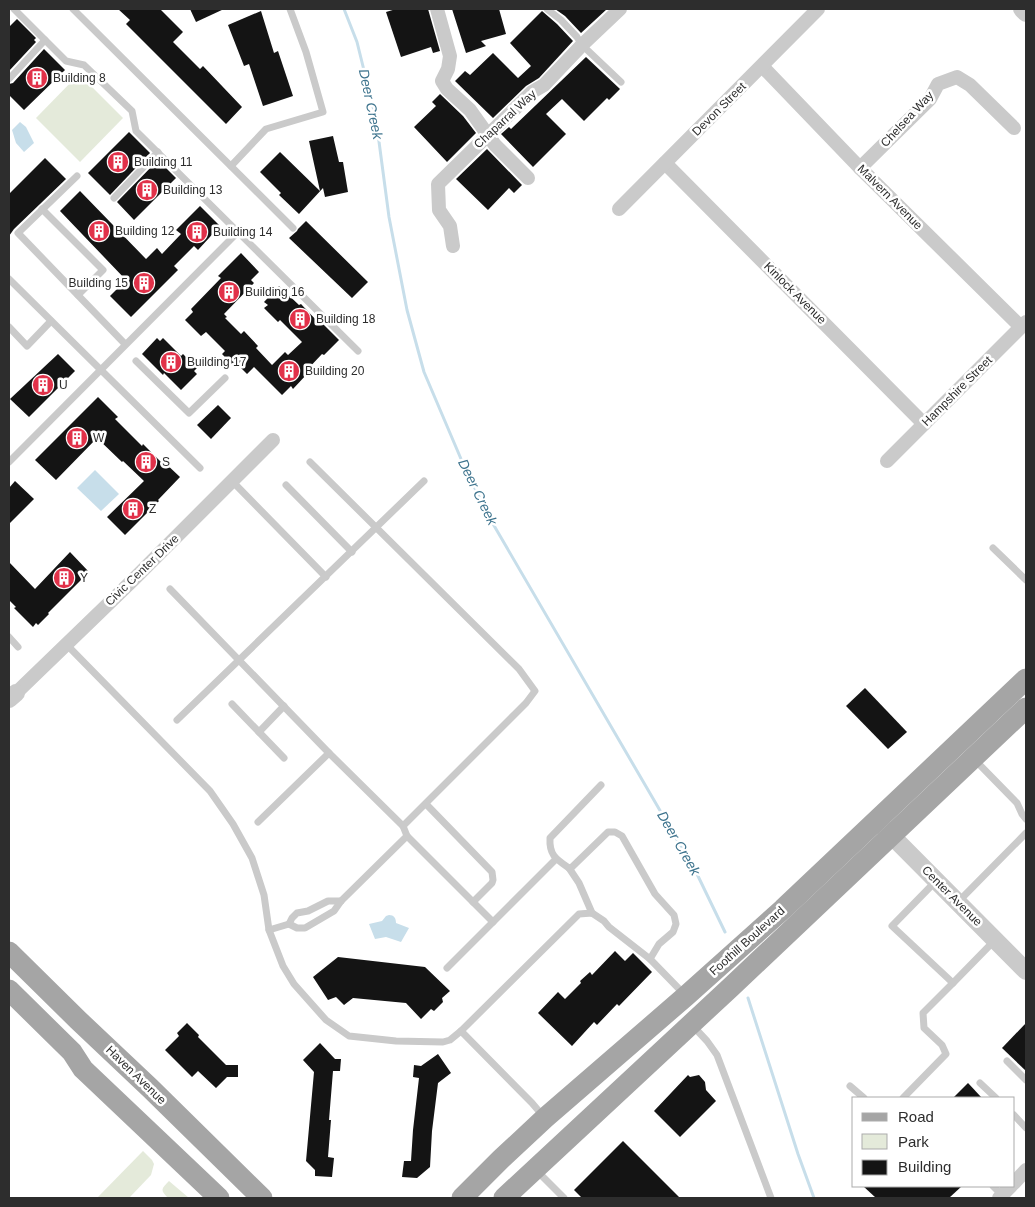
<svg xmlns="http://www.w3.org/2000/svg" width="1035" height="1207" font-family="Arial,sans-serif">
  <rect width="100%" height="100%" fill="#fff"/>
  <g fill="#e4eada">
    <path d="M79,74L123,118L80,162L36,118Z"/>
    <path d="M143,1151L152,1160L154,1164L151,1175L129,1198H97Z"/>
    <path d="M169,1181L189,1198H168C160,1190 161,1189 169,1181Z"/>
  </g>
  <g fill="#c7deea">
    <path d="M20,122L26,127L34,143L24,152L16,143L12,130Z"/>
    <path d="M95,470L119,494L101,511L77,488Z"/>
    <path d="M389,915C394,915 396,918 396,923L409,928L401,942L386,937L375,939L369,924L382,921L386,916Z"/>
  </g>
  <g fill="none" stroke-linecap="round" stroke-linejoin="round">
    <g stroke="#c7deea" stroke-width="3">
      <path d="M344,9L357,42L376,119L389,217L407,310L424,372L464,466L489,517L697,874L725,932"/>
      <path d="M748,998L798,1154L814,1198"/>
    </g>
  </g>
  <g fill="#141414">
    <path d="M118,9H160L183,32L173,42L200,69L203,66L242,107L226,124L126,24L130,20Z"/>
    <path d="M190,9H224L196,22Z"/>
    <path d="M396,9H428L440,51L433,53L431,47L401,57L386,12Z"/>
    <path d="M452,9H499L506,34L481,41L486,46L466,53Z"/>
    <path d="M555,9H607L581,33L565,16Z"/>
    <path d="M261,11L274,53L278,51L293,96L263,106L249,64L244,66L228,25Z"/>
    <path d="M542,11L557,24L573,41L539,78L526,86L493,118L455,81L465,71L470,75L493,53L518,78L531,66L510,43Z"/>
    <path d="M17,19L36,38L34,40L36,42L9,71V27Z"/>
    <path d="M44,49L65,70L24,110L9,95V84L13,83Z"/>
    <path d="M586,57L620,89L609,100L607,98L584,121L562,99L546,114L566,134L533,167L501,134L509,127L511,129Z"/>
    <path d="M440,94L463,116L476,133L447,162L414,127L436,106L432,102Z"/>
    <path d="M129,132L150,153L110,195L88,173Z"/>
    <path d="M333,136L339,162H343L348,192L325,197L323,188L299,214L279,195L281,193L260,172L280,152L320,191L309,141Z"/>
    <path d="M487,149L522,185L514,193L509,188L488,210L456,179Z"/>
    <path d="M45,158L66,179L14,229L9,236V194Z"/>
    <path d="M157,161L159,163L160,162L176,178L134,220L117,202Z"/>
    <path d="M80,191L146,259L157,248L162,254L181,234L176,230L200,206L220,226L198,250L194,246L174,266L178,270L131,317L110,296L126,280L60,211Z"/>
    <path d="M306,221L368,282L352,298L289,238L297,231L298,229Z"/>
    <path d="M241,253L259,272L251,280L254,283L224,314L227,317L225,318L241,334L244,331L258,346L256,348L272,365L285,352L288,355L302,342L280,320L278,322L264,308L268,305L264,302L279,286L299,305L301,304L318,322L320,321L339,340L324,355L322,354L305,372L307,374L293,389L291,386L282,395L254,367L247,374L239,366L236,368L222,354L225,351L206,332L201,336L185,320L193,312L191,309L221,278L218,276Z"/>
    <path d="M157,338L160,341L163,338L181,356L183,354L197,368L194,371L197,374L181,390L164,373L163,375L142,354Z"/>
    <path d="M58,354L75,371L29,417L10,399Z"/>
    <path d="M98,397L118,417L115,419L142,446L143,444L162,463L163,461L180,477L158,500L159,501L125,535L107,517L144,481L123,461L122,462L97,438L56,480L35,460Z"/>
    <path d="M218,405L231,418L211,439L197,425Z"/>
    <path d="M15,481L34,499L9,524V488Z"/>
    <path d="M70,552L89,572L48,613L49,614L38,625L36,623L33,627L14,608L16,607L9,600V562L35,589Z"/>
    <path d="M865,688L907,732L888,749L846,706Z"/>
    <path d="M615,951L625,961L633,953L652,972L619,1006L617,1004L597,1025L594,1022L572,1046L538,1013L558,992L565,999L581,983L580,981L590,972L592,975Z"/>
    <path d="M338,957L425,967L450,991L442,998L443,1002L434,1011L431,1009L421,1019L406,1003L353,998L344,1005L336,997L328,1000L313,977Z"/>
    <path d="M187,1023L199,1035L198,1037L226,1065H238V1077H227L216,1088L198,1071L192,1077L165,1050L179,1036L177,1033Z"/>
    <path d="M1026,1023V1071L1002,1048Z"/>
    <path d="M320,1043L335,1059H341L340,1071H333L329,1120H331L328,1157L334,1158L332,1177L315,1176V1170L306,1161L314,1072L303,1060Z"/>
    <path d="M438,1054L451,1073L438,1083L432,1131L430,1167L417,1178L402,1177L404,1161H411L413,1130L419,1078L413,1077L414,1065L421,1066Z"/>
    <path d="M688,1075L690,1077L699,1075L705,1082L706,1090L716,1101L680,1137L654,1111Z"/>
    <path d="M968,1083L982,1098H953Z"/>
    <path d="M623,1141L680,1198H582L574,1190Z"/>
    <path d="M863,1186H962L949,1198H876Z"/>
  </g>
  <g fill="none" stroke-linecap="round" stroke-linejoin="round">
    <g stroke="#cacaca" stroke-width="7">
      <path d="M14,9L66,61L84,65L132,111L136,131L358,351"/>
      <path d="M73,9L293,228"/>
      <path d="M547,9L561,20L577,37L582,45L621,82"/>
      <path d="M9,79L45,40"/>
      <path d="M231,166L266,129L323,112L306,52L290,9"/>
      <path d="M77,176L18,233L125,344"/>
      <path d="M114,198L158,152"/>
      <path d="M42,209L103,270L78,295"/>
      <path d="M9,279L200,468"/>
      <path d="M9,327L27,346L51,321"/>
      <path d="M136,361L189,413L225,378"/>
      <path d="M9,462L238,232"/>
      <path d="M310,462L519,669L535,691L526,703L403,826"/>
      <path d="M232,481L326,577"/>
      <path d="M286,485L352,552"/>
      <path d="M993,548L1026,580"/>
      <path d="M170,589L329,753L403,826L407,836L493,922"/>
      <path d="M9,637L18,647"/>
      <path d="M66,644L210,791L233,824L252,858L264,895L269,930L283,966L294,984L326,1020L349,1036L396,1041L443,1042L450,1040L461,1031L579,914L592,913L604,921L609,927L650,959L685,995"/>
      <path d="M232,704L284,758"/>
      <path d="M177,720L424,481"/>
      <path d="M259,732L284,706"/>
      <path d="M974,759L1017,803L1022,814L1026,819"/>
      <path d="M601,785L550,838C549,855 556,859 569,868L572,867L608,832H615L622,836L655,894L674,915L676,924L673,932L659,944L650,959"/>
      <path d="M426,804L492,872L493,880L492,883L473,902"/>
      <path d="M258,822L329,753"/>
      <path d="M569,868L579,883L592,913"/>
      <path d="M936,881L892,926L953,983L995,940"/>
      <path d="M958,902L1026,833"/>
      <path d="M289,924L297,928H305L334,911L341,901L407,836"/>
      <path d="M269,930L289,924L292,918L297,913L308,911L328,901H341"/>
      <path d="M447,968L556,859"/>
      <path d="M692,1025L707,1041L717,1055L771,1198"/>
      <path d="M461,1031L532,1103L543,1116"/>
      <path d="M1007,1061L1026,1080"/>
      <path d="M980,1083L996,1098"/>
      <path d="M850,1086L864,1098"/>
      <path d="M903,1098L946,1054L942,1045L924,1028L923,1013L953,983"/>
      <path d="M1014,1115L1026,1128"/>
      <path d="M537,1171L564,1198"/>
      <path d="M993,1186L1003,1196"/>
    </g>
    <g stroke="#cacaca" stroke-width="14">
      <path d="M437,9L450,56L448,69L442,81L447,89L470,110L495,145L528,178"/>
      <path d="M762,66L860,168L1021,327"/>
      <path d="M665,163L924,424"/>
      <path d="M860,168L930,99L938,84L957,77L970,85L1014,128"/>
      <path d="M619,209L818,9"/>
      <path d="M453,246L450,226L439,210L438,184L532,92L544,85L582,45L620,9"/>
      <path d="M887,461L1026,322"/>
      <path d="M16,693L133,580L273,440"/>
      <path d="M1014,1183L1026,1170"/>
      <path d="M999,1198L1011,1186"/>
    </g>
    <g stroke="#cacaca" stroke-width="18">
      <path d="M1022,9L1026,13"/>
      <path d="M9,699L16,693"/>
      <path d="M882,826L1026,971"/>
    </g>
    <g stroke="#a5a5a5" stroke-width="21">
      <path d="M9,952L78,1020L150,1088L262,1198"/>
      <path d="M9,990L72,1052L83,1069L219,1198"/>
      <path d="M462,1198L501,1159L545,1118L686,996L783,909L1026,679"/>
      <path d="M504,1198L731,987L1026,708"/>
    </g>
  </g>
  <defs>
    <g id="building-disc" transform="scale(1.125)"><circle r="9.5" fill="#e13149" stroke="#fff"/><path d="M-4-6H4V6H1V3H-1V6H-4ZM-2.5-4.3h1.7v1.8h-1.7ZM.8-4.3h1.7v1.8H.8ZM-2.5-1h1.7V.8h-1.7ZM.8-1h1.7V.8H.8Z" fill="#fff"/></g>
  </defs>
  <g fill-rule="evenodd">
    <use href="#building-disc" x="37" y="78"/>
    <use href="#building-disc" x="118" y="162"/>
    <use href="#building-disc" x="147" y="190"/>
    <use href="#building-disc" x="99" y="231"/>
    <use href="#building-disc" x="197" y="232"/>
    <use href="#building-disc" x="144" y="283"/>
    <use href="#building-disc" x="229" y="292"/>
    <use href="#building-disc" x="300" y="319"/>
    <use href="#building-disc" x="171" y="362"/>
    <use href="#building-disc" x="289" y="371"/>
    <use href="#building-disc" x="43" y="385"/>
    <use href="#building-disc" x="77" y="438"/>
    <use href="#building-disc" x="146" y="462"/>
    <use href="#building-disc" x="133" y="509"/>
    <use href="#building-disc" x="64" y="578"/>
  </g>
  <g text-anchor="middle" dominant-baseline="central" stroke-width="5" stroke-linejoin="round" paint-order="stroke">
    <g font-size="12" fill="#2d2d2d" stroke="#fff" text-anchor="start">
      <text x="53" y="78">Building 8</text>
      <text x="134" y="162">Building 11</text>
      <text x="163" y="190">Building 13</text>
      <text x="115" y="231">Building 12</text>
      <text x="213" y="232">Building 14</text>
      <text x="128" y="283" text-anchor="end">Building 15</text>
      <text x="245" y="292">Building 16</text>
      <text x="316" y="319">Building 18</text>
      <text x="187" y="362">Building 17</text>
      <text x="305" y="371">Building 20</text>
      <text x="59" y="385">U</text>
      <text x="93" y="438">W</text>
      <text x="162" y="462">S</text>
      <text x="149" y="509">Z</text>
      <text x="80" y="578">Y</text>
    </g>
    <g font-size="12" fill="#2d2d2d" stroke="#fff">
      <text transform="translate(719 109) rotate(-45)">Devon Street</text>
      <text transform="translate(505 119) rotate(-43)">Chaparral Way</text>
      <text transform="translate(907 119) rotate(-47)">Chelsea Way</text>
      <text transform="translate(890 197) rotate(45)">Malvern Avenue</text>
      <text transform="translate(795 293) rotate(45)">Kinlock Avenue</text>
      <text transform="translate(957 391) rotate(-45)">Hampshire Street</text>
      <text transform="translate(142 570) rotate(-44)">Civic Center Drive</text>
      <text transform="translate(952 896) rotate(45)">Center Avenue</text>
      <text transform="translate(747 941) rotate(-42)">Foothill Boulevard</text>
      <text transform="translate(136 1075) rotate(44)">Haven Avenue</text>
    </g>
    <g font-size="14" font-style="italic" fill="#3d738d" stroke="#fff">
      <text transform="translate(371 104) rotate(78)">Deer Creek</text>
      <text transform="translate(478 492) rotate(64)">Deer Creek</text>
      <text transform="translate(679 843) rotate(60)">Deer Creek</text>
    </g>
  </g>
  <rect width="1035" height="1207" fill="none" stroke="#2d2d2d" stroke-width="20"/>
  <rect x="852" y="1097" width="162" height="90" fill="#ffffff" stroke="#ababab"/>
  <rect x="862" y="1113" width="25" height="8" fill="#a5a5a5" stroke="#ababab"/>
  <text x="898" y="1122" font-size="15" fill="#2d2d2d">Road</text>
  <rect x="862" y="1134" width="25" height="15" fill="#e4eada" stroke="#ababab"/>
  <text x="898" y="1147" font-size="15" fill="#2d2d2d">Park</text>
  <rect x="862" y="1160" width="25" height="15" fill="#141414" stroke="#ababab"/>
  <text x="898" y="1172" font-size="15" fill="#2d2d2d">Building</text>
</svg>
